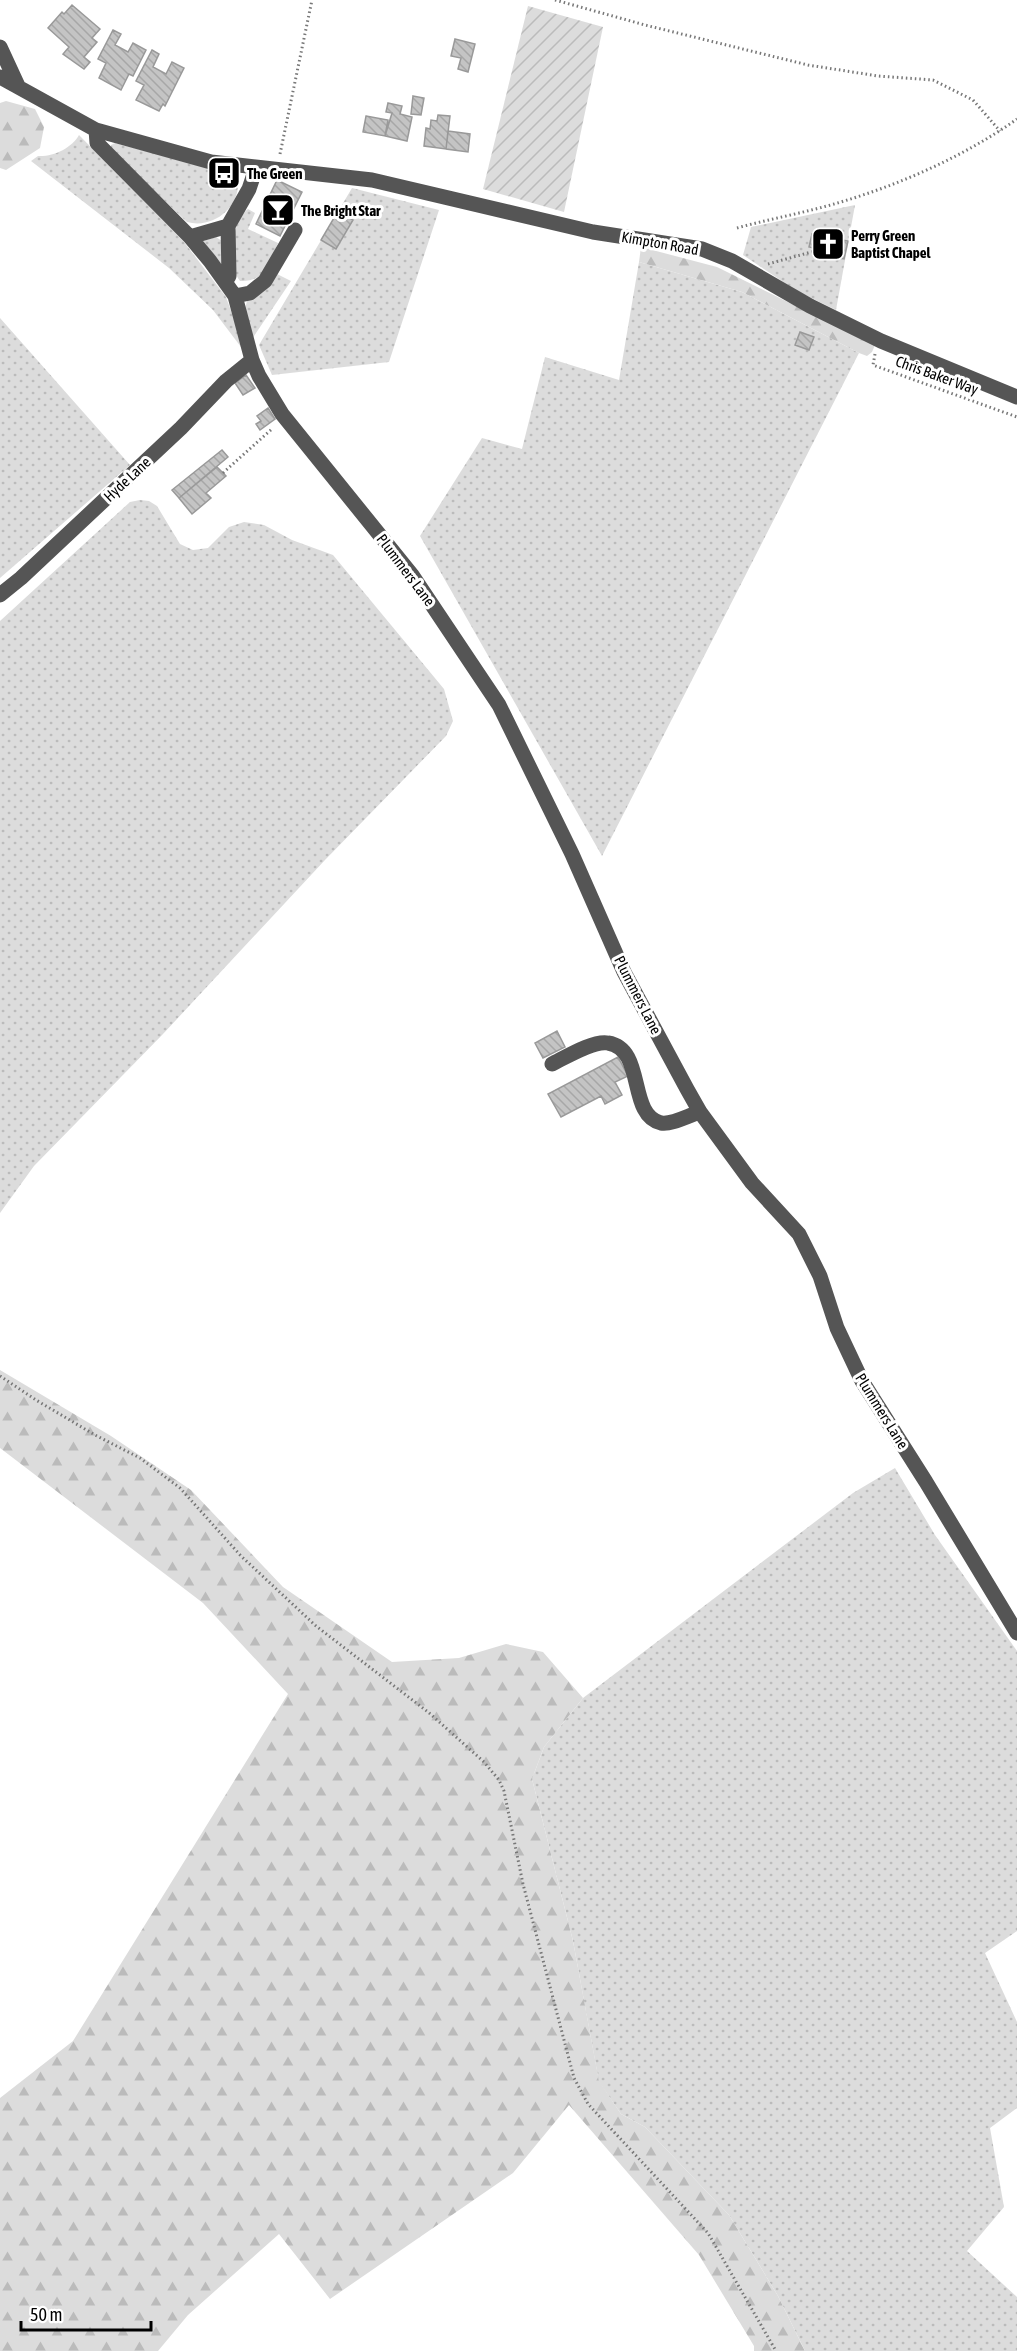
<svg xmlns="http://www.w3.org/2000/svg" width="1017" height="2351" viewBox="0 0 1017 2351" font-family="'Asap Condensed',sans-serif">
<defs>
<pattern id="grass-dots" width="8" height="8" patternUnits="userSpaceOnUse" patternTransform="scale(1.5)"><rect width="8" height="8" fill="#dcdcdc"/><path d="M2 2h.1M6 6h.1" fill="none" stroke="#bbb" stroke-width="1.8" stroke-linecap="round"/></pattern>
<pattern id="forest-firs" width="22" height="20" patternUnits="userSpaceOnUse" patternTransform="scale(1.5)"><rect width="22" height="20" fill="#dcdcdc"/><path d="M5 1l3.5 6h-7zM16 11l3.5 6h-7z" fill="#bbb"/></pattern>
<pattern id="garden-furrows" width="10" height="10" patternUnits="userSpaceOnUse" patternTransform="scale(1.5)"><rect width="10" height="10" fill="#dcdcdc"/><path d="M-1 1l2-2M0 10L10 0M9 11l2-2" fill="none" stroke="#bbb"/></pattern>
<pattern id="building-back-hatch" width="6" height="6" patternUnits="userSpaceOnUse" patternTransform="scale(1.5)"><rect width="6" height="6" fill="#c4c4c4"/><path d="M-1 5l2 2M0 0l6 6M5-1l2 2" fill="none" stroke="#a7a7a7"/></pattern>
</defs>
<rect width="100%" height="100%" fill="#fff"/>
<path fill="url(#grass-dots)" d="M79 135 184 242 226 297 247 355 213 310 169 268 31 161 38 156C53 157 72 148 79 135Z
M115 143C144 152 219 165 238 184 238 209 212 229 187 222L111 150V145Z
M352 188 439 210 389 362 272 375 259 345Z
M855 205 836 310 797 291 743 255 751 227Z
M248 209 255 213 248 229 278 243C269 263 266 282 240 281 227 265 231 222 248 209Z
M216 237 222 241 223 264H221L203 241Z
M639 262 742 292 859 353 602 856 420 536 482 438 522 449 545 357 619 380Z
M277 274 291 281 252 339 245 309 247 301 263 292Z
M0 318 130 465 0 578Z
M140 500 149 501 157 506 180 544 193 550 208 548 229 527 244 522 264 525 292 540 333 555 444 689 453 721 446 736 325 860 163 1034 34 1166 0 1213V621L130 502Z
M895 1468 935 1535 1017 1651V1931L985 1953 1017 2022V2108L990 2128 1004 2207 967 2251 1017 2297V2351H805L778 2296 729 2215 645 2127 621 2114 599 2082 573 1941 532 1779 544 1747 583 1698 853 1493Z"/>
<path fill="url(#forest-firs)" d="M6 101 35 109 44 127 40 148 6 170 0 168V103Z
M641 247 717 267 875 345 872 352 867 356 859 353 742 292 639 262Z
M0 1370 111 1436 191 1490 283 1587 392 1662 459 1658 506 1644 543 1652 583 1698 544 1747 532 1779 573 1941 599 2081 621 2114 645 2127 729 2215 778 2296 805 2351H754V2346L699 2255 569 2105 513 2173 330 2299 279 2234 188 2315 158 2351H0V2098L73 2041 288 1694 203 1603 0 1448Z"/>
<path fill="url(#garden-furrows)" d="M528 6 603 27 564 212 483 189Z"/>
<path fill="url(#building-back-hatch)" stroke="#999" stroke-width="1.5" d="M72 5 100 29 92 38 97 42 84 57 90 62 84 69 63 54 69 47 48 28 62 12 64 14Z
M113 30 121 34 115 45 128 52 133 43 146 50 133 76 129 74 121 90 99 78 106 63 98 59Z
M455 39 475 44 468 72 458 69 461 58 451 56Z
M152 50 159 54 153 67 166 74 172 62 184 68 165 106 163 104 159 111 136 100 144 85 136 81Z
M413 96 424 98 421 115 411 114Z
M388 103 402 106 400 114 412 117 407 141 385 136 392 113 386 112Z
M438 115 450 116 446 149 424 146 426 128 430 129 431 120 437 121Z
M366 116 388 120 385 136 363 132Z
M448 131 470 134 468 152 446 149Z
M277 180 302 192 280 236 256 224Z
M338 211 353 220 336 249 321 240Z
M812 234 848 241 844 259 827 256 828 251 809 247Z
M800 332 814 337 809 350 795 345Z
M246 375 255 388 243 395 235 383Z
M268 408 275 419 260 430 256 424 261 421 257 416Z
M222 450 228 457 179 498 172 490Z
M217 467 226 476 206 493 211 498 192 514 179 498Z
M557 1031 565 1047 543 1058 535 1043Z
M618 1057 628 1076 615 1082 622 1095 605 1104 601 1096 561 1117 548 1094Z"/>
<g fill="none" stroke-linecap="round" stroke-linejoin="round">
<path stroke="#777" stroke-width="3" stroke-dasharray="1.5 3" stroke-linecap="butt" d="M555 0 645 25 808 65 878 76 933 80 973 100 1000 131
M280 154 312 0
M737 228C773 218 809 212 844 201 904 183 966 155 1017 119
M768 264 815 251 817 248
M875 354 873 365 1017 417
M223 473 273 428
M0 1376 36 1400 95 1435 140 1458 180 1488 241 1556 316 1626 428 1712 484 1762 499 1780 504 1791 523 1884 574 2078 588 2104 708 2233 776 2351"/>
<path stroke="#555" stroke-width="15" d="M0 47 18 86
M0 77 96 130 211 162 372 180 593 232 702 249 732 261 810 306 881 341 1017 397
M96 130 97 143 190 237 210 261 235 296 252 360 259 376 282 414 412 575 499 705 572 854 624 972 687 1089 700 1112 752 1183 799 1234 820 1276 837 1328 862 1381 926 1482 1017 1633
M190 237 228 226
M225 282 229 276 228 226 249 189 256 168
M235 296 250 293 265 281 295 230
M0 595 21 578 181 428 226 381 252 360
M552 1064C566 1057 594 1040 608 1043 646 1049 627 1115 661 1123 672 1125 689 1115 700 1112"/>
</g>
<defs>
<symbol id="bus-square" viewBox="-11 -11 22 22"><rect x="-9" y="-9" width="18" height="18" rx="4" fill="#000" stroke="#fff"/><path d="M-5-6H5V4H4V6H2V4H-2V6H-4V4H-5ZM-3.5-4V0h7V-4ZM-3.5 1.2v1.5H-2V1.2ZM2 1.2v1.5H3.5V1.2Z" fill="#fff"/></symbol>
<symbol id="bar-square" viewBox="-11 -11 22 22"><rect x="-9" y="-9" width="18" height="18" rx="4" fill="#000" stroke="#fff"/><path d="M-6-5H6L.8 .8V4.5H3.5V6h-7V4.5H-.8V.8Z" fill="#fff"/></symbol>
<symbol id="church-square" viewBox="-11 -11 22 22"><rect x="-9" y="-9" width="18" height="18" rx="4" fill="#000" stroke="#fff"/><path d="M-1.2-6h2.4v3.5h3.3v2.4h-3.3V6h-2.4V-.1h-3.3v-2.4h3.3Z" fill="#fff"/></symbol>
</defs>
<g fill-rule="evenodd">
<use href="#bus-square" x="205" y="154" width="38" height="38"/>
<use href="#bar-square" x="259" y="191" width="38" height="38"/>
<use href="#church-square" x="809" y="225" width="38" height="38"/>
</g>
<g text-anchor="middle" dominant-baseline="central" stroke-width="6" stroke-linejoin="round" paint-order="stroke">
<g font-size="15" font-weight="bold" fill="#000" stroke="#fff" text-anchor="start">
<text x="247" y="173">The Green</text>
<text x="301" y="210">The Bright Star</text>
<text x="851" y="235">Perry Green<tspan x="851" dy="17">Baptist Chapel</tspan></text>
</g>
<g font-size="15" fill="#000" stroke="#fff">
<text transform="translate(660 243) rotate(10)">Kimpton Road</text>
<text transform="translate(937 375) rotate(20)">Chris Baker Way</text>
<text transform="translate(127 479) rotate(-43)">Hyde Lane</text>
<text transform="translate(406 570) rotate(53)">Plummers Lane</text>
<text transform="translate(638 995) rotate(63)">Plummers Lane</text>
<text transform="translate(882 1411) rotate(58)">Plummers Lane</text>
</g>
</g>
<path d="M21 2321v9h130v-9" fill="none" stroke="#000000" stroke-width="3"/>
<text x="30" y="2321" font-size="18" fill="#000000" stroke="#ffffff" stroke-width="4.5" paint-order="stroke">50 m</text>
</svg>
